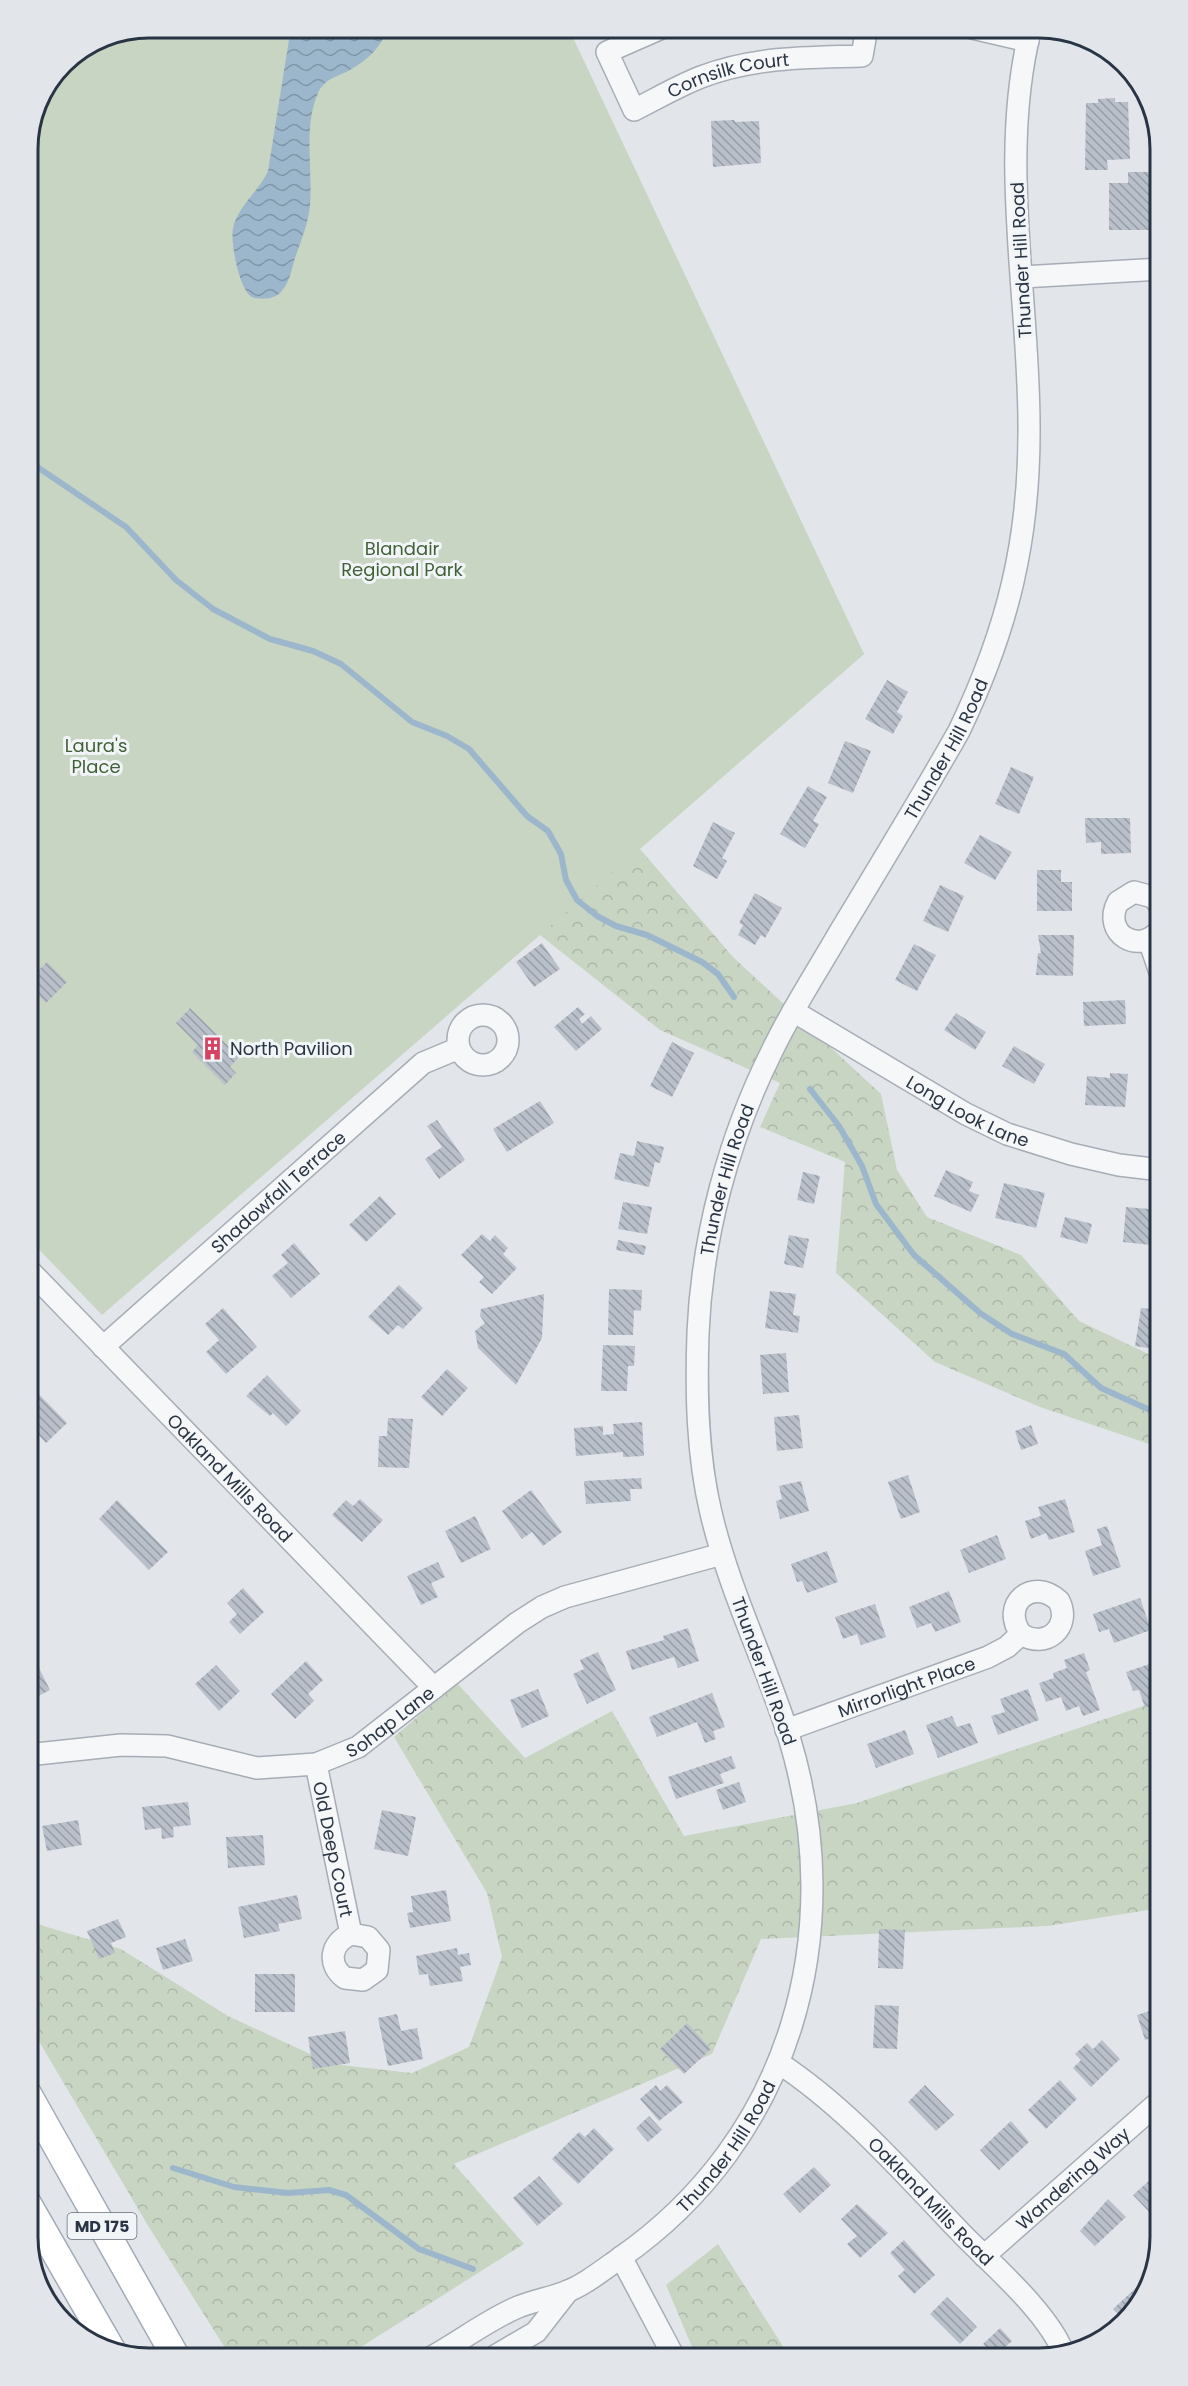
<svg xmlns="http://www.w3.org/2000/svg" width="1188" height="2386" viewBox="0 0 1188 2386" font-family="Poppins,sans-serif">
<defs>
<pattern id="forest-crowns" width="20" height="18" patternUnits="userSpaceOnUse" patternTransform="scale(1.5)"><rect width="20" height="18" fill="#c9d5c3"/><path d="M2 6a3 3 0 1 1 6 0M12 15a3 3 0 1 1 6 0" fill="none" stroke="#adb7a9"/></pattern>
<pattern id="water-waves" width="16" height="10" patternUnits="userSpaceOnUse" patternTransform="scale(1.5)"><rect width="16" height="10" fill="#9cb7cc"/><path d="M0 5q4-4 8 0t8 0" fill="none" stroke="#7f96a7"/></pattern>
<pattern id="building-back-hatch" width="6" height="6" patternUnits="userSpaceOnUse" patternTransform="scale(1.5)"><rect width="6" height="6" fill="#b9c0c9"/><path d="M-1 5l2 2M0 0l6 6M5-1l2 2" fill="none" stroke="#969da5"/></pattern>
</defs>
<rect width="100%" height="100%" fill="#e2e6eb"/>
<path fill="url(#forest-crowns)" d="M784 543 864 654 640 849 733 957 881 1094 897 1170 927 1217 1021 1255 1079 1321 1161 1360V1448L1040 1407 935 1362 836 1273 845 1162 760 1127 780 1083 660 1030 540 935 512 854Z
M457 1683 525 1758 612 1711 684 1836 857 1803 1161 1700V1908L1048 1926 761 1939 712 2054 454 2164 524 2244 342 2359H232L147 2224 27 2021V1921L121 1949 228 2016 332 2064 412 2073 469 2047 502 1957 487 1893 394 1737Z
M718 2244 791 2359H697L666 2285Z"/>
<path fill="#c9d5c3" d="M149 27H568L864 654 102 1315 27 1237V141L36 102 63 62 103 36Z"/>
<path fill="url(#water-waves)" d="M291 27H389C382 46 368 60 350 70 337 77 325 78 318 93 303 127 313 170 310 206 308 224 301 241 295 258 292 268 290 280 284 288 280 294 277 296 270 298 265 299 256 299 252 297 239 290 230 241 233 228 238 206 259 191 268 171Z"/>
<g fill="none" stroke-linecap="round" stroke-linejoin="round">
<path stroke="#9cb7cc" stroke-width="6" d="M27 460 126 527 176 580 213 609 270 639 313 651 341 664 412 722 447 736 469 749 527 816 548 831 561 854 566 880 577 900 597 916 616 926 647 935 702 962 718 974 734 997
M810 1089 839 1126 862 1166 876 1204 914 1255 980 1313 1012 1334 1064 1354 1101 1388 1161 1415
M173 2168 234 2187 288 2193 329 2190 346 2195 419 2249 473 2269"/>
</g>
<path fill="url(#building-back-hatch)" d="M1115 98V102H1128L1130 159 1107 160 1108 170H1085L1086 103H1098V99Z
M735 120V122L759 121 761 163 713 167 711 121Z
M1128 172H1152V230H1109V183H1128Z
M887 680 908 692 897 712 903 716 893 734 865 719Z
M845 741 871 751 853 793 828 783Z
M1011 767 1034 777 1019 814 995 804Z
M808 786 827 797 813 821 819 824 805 848 780 834Z
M1085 818H1130L1131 853 1101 854V842L1086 843Z
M713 822 735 833 722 858 727 861 717 879 693 866Z
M1157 828H1161V850H1157Z
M980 835 1012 852 995 880 964 863Z
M1037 870H1061V882H1072V911H1037Z
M940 885 964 896 948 932 923 921Z
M755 893 782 908 765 938 761 935 755 945 738 935 743 925 739 923Z
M1038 935H1074L1073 976 1036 975 1038 953H1041Z
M542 943 560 969 534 987 516 962Z
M914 944 936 955 917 991 895 980Z
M47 962 67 982 46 1003 27 984V981Z
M1125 1000 1126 1024 1084 1026 1083 1002Z
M578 1007 585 1014 579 1019 582 1024 591 1016 602 1029 576 1051 554 1027Z
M190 1008 239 1057 230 1067 236 1073 225 1085 192 1052 198 1045 176 1023Z
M956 1013 986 1032 975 1050 944 1030Z
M672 1042 694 1053 672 1097 650 1086Z
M1014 1046 1045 1064 1034 1084 1002 1066Z
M1110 1073 1128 1074 1125 1107 1085 1105 1087 1076 1110 1078Z
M540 1101 554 1123 507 1152 493 1129Z
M437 1120 465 1160 439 1179 425 1159 442 1147 427 1126Z
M637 1141 664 1147 660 1163 655 1162 649 1187 614 1179 620 1153 634 1156Z
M946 1170 973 1182 969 1191 979 1195 971 1212 934 1196Z
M803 1172 820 1176 814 1204 797 1200Z
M1004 1183 1045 1193 1036 1228 995 1218Z
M380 1196 396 1214 366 1242 349 1225Z
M623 1202 652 1207 647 1234 618 1229Z
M1126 1207 1161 1210V1246L1123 1242Z
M1065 1217 1092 1224 1087 1244 1060 1237Z
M482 1234 490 1241 495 1235 508 1248 503 1254 517 1268 492 1294 479 1282 484 1277 461 1255Z
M789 1235 809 1239 803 1268 784 1264Z
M618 1240 646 1246 644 1255 616 1250Z
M294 1243 320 1274 291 1298 272 1276 288 1263 281 1255Z
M399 1285 423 1308 403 1329 398 1325 388 1335 368 1317Z
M609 1289 642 1290 641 1311 634 1310 633 1335H608Z
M770 1291 796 1294 793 1315 800 1316 798 1333 765 1328Z
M544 1294 542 1338 516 1385 478 1348 475 1331 485 1323 480 1316 481 1309Z
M223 1308 257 1347 226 1374 206 1352 219 1340 205 1324Z
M1141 1308 1161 1310 1160 1350 1135 1346Z
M603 1345 635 1346 634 1366H628L627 1391H601Z
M786 1353 789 1392 763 1394 760 1355Z
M447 1369 468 1388 442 1416 421 1397Z
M267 1375 301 1411 286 1426 273 1413 270 1416 246 1396Z
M27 1382 67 1423 46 1443 27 1423Z
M799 1415 803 1448 777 1451 774 1417Z
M388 1418 413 1419 409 1468 378 1467 379 1436H387Z
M642 1422 644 1456 623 1457V1452L576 1456 574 1428 603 1426V1435L614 1434 613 1424Z
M1031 1425 1038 1444 1021 1450 1015 1431Z
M908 1475 920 1512 901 1519 888 1482Z
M641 1478 642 1489H630L631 1501 586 1504 584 1481Z
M801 1481 809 1511 780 1519 776 1501 782 1499 779 1486Z
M531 1490 562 1532 543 1546 532 1532 522 1539 502 1511Z
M360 1499 383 1520 362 1542 332 1515 346 1500 353 1506Z
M1065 1499 1075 1532 1049 1540 1046 1533 1031 1539 1025 1521 1041 1516 1038 1507Z
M117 1500 168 1552 149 1570 99 1519Z
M475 1516 491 1549 461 1563 445 1531Z
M1107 1526 1121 1567 1093 1576 1085 1551 1102 1545 1097 1529Z
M997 1535 1006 1559 969 1573 960 1550Z
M827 1551 838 1582 807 1593 802 1581 797 1582 791 1564Z
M438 1562 445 1577 431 1583 438 1597 421 1605 407 1576Z
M243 1588 264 1612 240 1634 229 1622 237 1614 227 1603Z
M949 1591 961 1622 935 1632 931 1623 917 1628 909 1607Z
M1140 1598 1151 1630 1114 1643 1109 1629 1099 1632 1093 1614Z
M875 1604 886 1637 861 1645 857 1634 843 1639 835 1617Z
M688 1628 699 1661 678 1668 674 1657 632 1670 626 1651 664 1640 663 1636Z
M31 1652 50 1690 27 1702V1654Z
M598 1652 616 1690 587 1704 573 1674 584 1669 580 1660Z
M1084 1653 1090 1670 1086 1672 1100 1710 1083 1716 1079 1706 1066 1711 1061 1697 1046 1702 1039 1683 1054 1678 1053 1673 1067 1668 1064 1660Z
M1161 1660V1702L1145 1708 1139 1690 1133 1691 1126 1672Z
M306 1661 323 1680 308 1694 314 1701 295 1719 271 1694Z
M216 1665 240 1691 219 1711 195 1684Z
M538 1689 549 1716 522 1728 510 1700Z
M1028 1689 1039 1720 998 1735 991 1716 1005 1712 1000 1699Z
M712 1693 725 1727 713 1731 716 1739 705 1743 697 1722 657 1737 649 1717Z
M952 1716 957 1727 970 1723 978 1743 938 1758 926 1725Z
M905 1730 914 1754 876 1768 867 1744Z
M731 1756 736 1768 720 1774 724 1783 676 1799 668 1777Z
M739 1782 746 1802 723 1810 716 1790Z
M188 1802 191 1825 173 1827 174 1837 162 1839 161 1828 145 1830 142 1807Z
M382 1810 416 1817 408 1856 374 1849Z
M78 1820 82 1845 47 1851 42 1826Z
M263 1835 265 1865 228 1868 226 1837Z
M446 1890 451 1921 410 1928 407 1913 413 1912 411 1896Z
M297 1895 302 1919 278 1924 280 1931 244 1938 238 1907Z
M118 1919 126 1937 111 1943 115 1953 99 1959 87 1931Z
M879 1929 905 1930 903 1969 878 1968Z
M185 1939 193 1961 163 1970 156 1948Z
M457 1948 458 1955 469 1953 471 1965 460 1967 463 1981 430 1986 428 1974 419 1975 416 1956Z
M255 1974H295V2012H255Z
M875 2005 899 2006 897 2049 873 2048Z
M1156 2009H1161V2035L1145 2040 1137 2015Z
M397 2014 401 2031 417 2028 423 2059 388 2066 378 2018Z
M687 2023 711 2049 684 2074 660 2049Z
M345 2031 350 2063 313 2069 308 2037Z
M1102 2040 1120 2059 1091 2087 1073 2068 1081 2060 1075 2054 1087 2043 1093 2049Z
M1060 2080 1077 2099 1046 2129 1028 2110Z
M656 2085 660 2091 667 2085 683 2102 659 2121 640 2099Z
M925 2085 954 2115 936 2131 908 2102Z
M649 2116 662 2130 648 2142 636 2128Z
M1011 2121 1029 2142 999 2170 980 2150Z
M594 2128 614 2149 578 2184 552 2159 579 2132 585 2137Z
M814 2167 831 2185 800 2213 783 2194Z
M1161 2170V2205L1151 2214 1133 2195Z
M539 2176 563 2204 537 2226 513 2198Z
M1108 2199 1126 2217 1095 2246 1080 2231Z
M857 2204 888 2233 860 2258 847 2244 857 2236 841 2219Z
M904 2240 935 2275 914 2294 898 2276 905 2270 890 2253Z
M1138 2286 1144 2292 1140 2305 1123 2319 1113 2309Z
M947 2297 977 2327 960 2344 930 2314Z
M1000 2328 1012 2341 1001 2351 1008 2359H975L987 2348 983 2344Z"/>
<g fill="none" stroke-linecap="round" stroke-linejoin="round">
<defs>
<g id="minor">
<path id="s1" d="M664 27 607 52 634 110C656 99 678 86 701 77 753 57 808 57 862 56L867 27"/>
<path d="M968 27 1028 41"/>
<path d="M1022 277 1161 269"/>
<path d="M1161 928C1141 957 1101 934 1118 902L1134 892 1153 897 1161 907"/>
<path d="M1149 940 1161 975"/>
<path id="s2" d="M793 1011 966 1114 1007 1134 1071 1154 1119 1165 1161 1170"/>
<circle cx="483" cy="1040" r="25"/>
<path id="s3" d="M27 1268 434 1688"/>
<path id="s4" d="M103 1347 423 1063 459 1048"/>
<path id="s5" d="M786 1730 988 1657 1007 1647 1021 1634C1046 1650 1072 1627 1059 1601 1032 1576 1000 1605 1021 1634"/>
<path id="s6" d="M27 1755 121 1745 167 1746 257 1768 316 1764 358 1747 517 1623 542 1607 565 1597 722 1554"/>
<path id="s7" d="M316 1764 351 1934C330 1943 327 1965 345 1978L363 1980 377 1970 379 1950 368 1937 351 1934"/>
<path id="s8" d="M779 2063C850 2110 906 2176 965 2237 996 2268 1049 2314 1064 2354"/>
<path id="s9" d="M984 2256 1161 2100"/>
<path d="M621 2257 675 2359"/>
<path id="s10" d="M428 2359C458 2343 487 2320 518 2307 533 2301 549 2298 563 2293 583 2286 603 2270 620 2258 791 2139 849 1933 789 1737 765 1661 729 1590 711 1513 697 1455 696 1392 698 1333 702 1236 729 1137 772 1051 791 1011 816 973 838 935 879 867 920 800 959 731 1008 629 1030 539 1029 425 1029 294 998 156 1031 27"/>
<path d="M490 2359 536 2332 568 2291"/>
</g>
<path id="major" d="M27 2093 177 2359
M27 2203 111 2349"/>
</defs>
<use href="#minor" stroke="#a7adb6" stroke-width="24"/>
<use href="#major" stroke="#a1abb8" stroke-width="30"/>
<use href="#minor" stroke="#f5f7f9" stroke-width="21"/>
<use href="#major" stroke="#fff" stroke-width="27"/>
</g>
<defs>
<symbol id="building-bare" viewBox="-9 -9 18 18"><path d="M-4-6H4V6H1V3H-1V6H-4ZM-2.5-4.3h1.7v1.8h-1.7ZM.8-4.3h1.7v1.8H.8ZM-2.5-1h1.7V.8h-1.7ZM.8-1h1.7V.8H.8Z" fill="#d44362" stroke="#f2f5f8" stroke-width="2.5" paint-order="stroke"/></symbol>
</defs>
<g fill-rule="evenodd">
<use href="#building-bare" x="196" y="1032" width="33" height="33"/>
</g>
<g text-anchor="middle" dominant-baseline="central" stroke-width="6" stroke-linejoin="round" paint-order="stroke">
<rect fill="#f2f5f8" stroke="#656f7a" stroke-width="1.5" x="67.5" y="2213" width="69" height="26" rx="4.5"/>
<g font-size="16" font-weight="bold" fill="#293544">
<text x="102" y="2226">MD 175</text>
</g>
<g font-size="18" fill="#293544" stroke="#f2f5f8">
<text stroke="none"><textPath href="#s1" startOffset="228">Cornsilk Court</textPath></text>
<text transform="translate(1021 260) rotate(-93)">Thunder Hill Road</text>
<text stroke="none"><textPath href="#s10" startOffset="1866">Thunder Hill Road</textPath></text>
<text stroke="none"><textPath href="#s2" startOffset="202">Long Look Lane</textPath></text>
<text stroke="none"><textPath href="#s10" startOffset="1380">Thunder Hill Road</textPath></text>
<text stroke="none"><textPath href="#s4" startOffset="234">Shadowfall Terrace</textPath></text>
<text stroke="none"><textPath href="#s3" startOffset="292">Oakland Mills Road</textPath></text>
<text transform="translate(764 1671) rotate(70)">Thunder Hill Road</text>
<text stroke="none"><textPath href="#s5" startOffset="128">Mirrorlight Place</textPath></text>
<text stroke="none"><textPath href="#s6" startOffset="378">Sohap Lane</textPath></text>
<text stroke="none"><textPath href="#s7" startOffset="87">Old Deep Court</textPath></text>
<text stroke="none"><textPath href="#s10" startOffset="374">Thunder Hill Road</textPath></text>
<text stroke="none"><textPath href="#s9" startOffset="118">Wandering Way</textPath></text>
<text stroke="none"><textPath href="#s8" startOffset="206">Oakland Mills Road</textPath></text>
</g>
<g font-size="18" fill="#416136" stroke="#f2f5f8">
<text x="402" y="548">Blandair<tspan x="402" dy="21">Regional Park</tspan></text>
<text x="96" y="745">Laura's<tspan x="96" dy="21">Place</tspan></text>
</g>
<g font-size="18" fill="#293544" stroke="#f2f5f8" text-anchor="start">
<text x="230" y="1048">North Pavilion</text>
</g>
</g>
<path d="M0 0H1188V2386H0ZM149 38H1039A111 111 0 0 1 1150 149V2237A111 111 0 0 1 1039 2348H149A111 111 0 0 1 38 2237V149A111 111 0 0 1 149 38Z" fill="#e2e6ea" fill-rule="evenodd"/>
<path fill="none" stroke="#293544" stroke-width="3" d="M149 38H1039A111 111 0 0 1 1150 149V2237A111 111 0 0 1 1039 2348H149A111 111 0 0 1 38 2237V149A111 111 0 0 1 149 38Z"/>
</svg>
